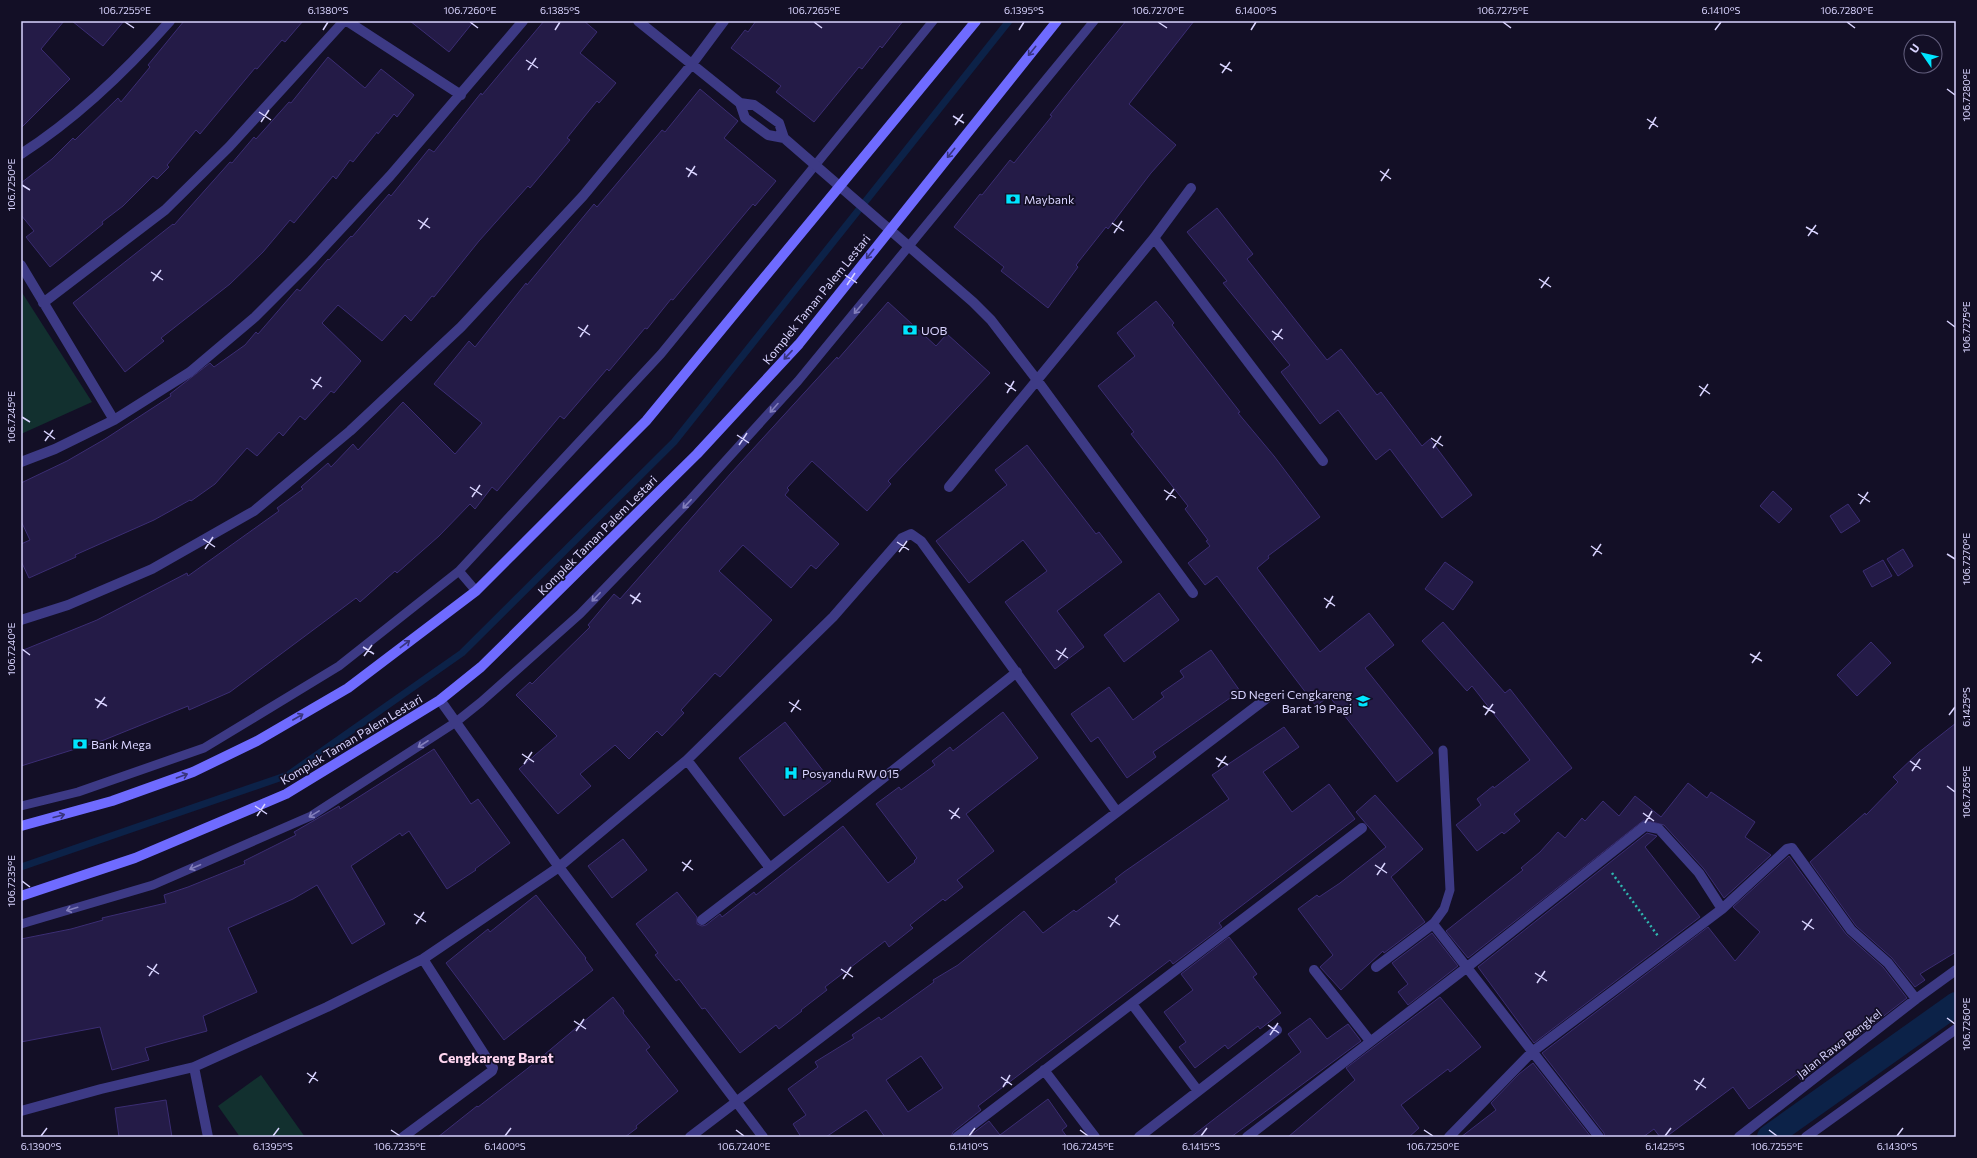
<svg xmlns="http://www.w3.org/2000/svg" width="1977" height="1158" viewBox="0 0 1977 1158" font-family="Commissioner,sans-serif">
<rect width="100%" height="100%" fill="#130f26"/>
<path fill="#12302f" d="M21 291 92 402 21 434Z
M261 1075 305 1137H240L218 1106Z"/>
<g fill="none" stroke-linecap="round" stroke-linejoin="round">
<path stroke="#0c2248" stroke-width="7" d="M21 867 288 775 462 653 674 442 1009 21"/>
<path stroke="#0c2248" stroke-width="24" d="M1769 1137 1956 1004"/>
</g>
<path fill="#241b47" stroke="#3b2d73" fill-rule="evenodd" d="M21 21H64L41 49 70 79 21 128Z
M72 21H124L103 46Z
M184 21H303L285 42 282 40 257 69 255 68 200 134 196 130 167 165 169 167 157 179 153 176 123 206 102 222 103 224 50 267 26 237 34 231 21 215V183L52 159 73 138 75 140 118 98 121 102 150 67 148 65Z
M410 21H474L449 52Z
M544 21H584L597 32 580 53 616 83 599 103 597 101 567 138 570 140 530 188 528 186 479 241 434 297 432 296 411 321 405 315 382 341 338 305 322 323 361 361 334 393 331 391 305 420 300 416 283 436 279 432 257 456 247 448 215 484 191 501 190 500 154 520 75 555 76 557 29 578 21 561V544L30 540 21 521V483L67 461 105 439 171 396 170 394 210 363 214 367 245 345 256 332 258 334 297 289 300 291 328 259 329 260 351 236 352 237 389 194 391 196 429 149 434 152 481 93 482 95Z
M756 21H903L882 48 880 46 862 69 859 67 814 122 776 92 781 86 731 48 745 30 748 32Z
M1126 21H1194L1129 104 1176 145 1151 173 1108 229 1106 227 1076 265 1078 267 1048 308 1001 271 1004 267 954 227 980 194 982 195 1010 160 1014 163 1052 116 1050 115 1074 85Z
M328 57 365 88 381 69 414 95 397 117 394 114 378 134 377 132 353 162 350 160 336 179 333 176 294 223 290 220 263 252 230 284 161 338 164 341 125 372 73 303 173 224 174 225 230 162 232 163 254 137 256 139 289 102 291 103Z
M700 89 738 121 724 138 776 181 755 206 753 204 673 300 671 299 647 329 645 328 609 371 607 369 564 419 560 416 497 491 492 487 475 509 470 504 439 536 397 573 395 571 360 602 356 598 230 692 189 710 188 706 104 740 21 766V651L97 620 187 573 188 576 279 511 277 508 303 489 301 487 328 463 331 467 353 444 358 450 403 402 455 454 482 423 434 384 469 341 475 347 526 283 527 285 594 204 597 207 662 130 665 132Z
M1217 208 1253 254 1247 259 1327 360 1341 349 1377 395 1381 392 1422 446 1430 439 1472 495 1442 518 1390 449 1376 460 1338 410 1320 424 1281 372 1290 365 1223 283 1227 281 1187 232Z
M1156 301 1174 323 1172 325 1240 412 1238 413 1274 456 1320 517 1268 556 1269 558 1257 568 1320 652 1369 613 1394 645 1365 668 1433 753 1397 782 1329 696 1316 706 1217 576 1205 585 1188 563 1210 546 1206 541 1208 540 1185 509 1188 506 1131 434 1134 432 1098 386 1135 356 1117 333Z
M888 302 936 346 947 334 990 373 888 481 891 484 867 511 812 461 787 488 789 490 785 495 839 544 816 569 811 565 791 588 743 545 719 571 772 620 720 677 715 673 681 710 684 713 662 736 657 731 629 759 615 745 580 774 591 786 558 814 519 769 557 736 516 695 530 682 532 684 590 627 588 625 614 594 620 599 731 473 805 392 837 357 838 359Z
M1027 445 1096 534 1099 532 1122 562 1057 611 1084 647 1055 669 1005 602 1047 571 1023 540 969 583 936 541 1007 485 995 470Z
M1773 491 1792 509 1779 523 1760 506Z
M1848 504 1860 521 1841 533 1830 516Z
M1903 549 1913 566 1898 576 1887 559Z
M1883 560 1892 576 1872 587 1863 571Z
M1445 562 1473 582 1453 610 1425 589Z
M1159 593 1179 620 1124 662 1104 635Z
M1443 622 1505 693 1510 689 1572 768 1514 814 1520 821 1504 834 1502 832 1477 851 1456 825 1481 805 1477 799 1493 786 1494 788 1530 760 1472 686 1467 691 1422 641Z
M1871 642 1891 663 1857 696 1837 675Z
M1211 650 1240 691 1153 752 1156 757 1127 778 1098 737 1091 742 1071 714 1109 687 1133 720 1164 697 1161 693 1184 677 1180 671Z
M1003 712 1038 758 966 814 994 851 957 880 963 887 945 901 943 899 910 925 913 928 889 947 885 941 825 987 827 990 801 1010 802 1011 779 1029 776 1025 740 1053 705 1008 702 1009 679 979 676 981 655 955 658 953 636 924 677 892 697 917V924L702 926 706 925 720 914 722 917 754 892 756 895 843 826 888 883 915 862 914 861 917 858 876 804 899 787 901 790 935 765 932 761 950 747 953 751Z
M785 722 831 781 784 816 739 758Z
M1956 723V952L1920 974 1925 980 1915 987 1892 958 1856 926 1810 862 1865 813 1866 815 1898 782 1893 777 1918 753Z
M1284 727 1299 747 1263 772 1292 812 1329 784 1355 819 1219 923 1222 927 1173 964 1170 960 978 1106 981 1110 953 1132 951 1137H885L866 1110 826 1137H801L793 1124 806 1115 788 1089 818 1067 815 1062 854 1038 852 1035 879 1017 881 1020 934 982 933 980 958 965 1024 911 1043 933 1074 910 1076 912 1117 882 1115 879 1124 872 1229 799 1212 775ZM921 1056 943 1088 908 1112 886 1080Z
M434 749 471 804 478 799 510 843 475 869 476 870 447 889 409 831 402 836 400 833 351 866 385 924 352 944 317 885 293 899 228 928 257 992 203 1016 207 1031 145 1048 149 1060 112 1070 100 1027 21 1042V939L71 929 103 920 102 918 166 903 164 895 188 887 245 864 244 861 296 835 294 832 339 806 340 809Z
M1688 783 1707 798 1711 792 1755 822 1745 837 1771 855 1724 898 1704 869 1664 825 1644 820 1468 958 1446 931 1523 870 1521 868 1540 852 1558 832 1565 838 1582 818 1585 821 1603 801 1619 816 1635 796 1661 817Z
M1375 795 1423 849 1391 877 1425 922 1384 953 1383 951 1341 990 1320 967 1333 955 1298 909 1317 895 1319 897 1340 883 1386 847 1356 812Z
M1647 833 1657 836 1645 847 1700 917 1534 1043 1478 967Z
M623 839 647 870 612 898 588 866Z
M1789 856 1846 934 1883 967 1907 998 1858 1036 1856 1034 1823 1057 1826 1061 1801 1080 1797 1074 1749 1109 1733 1087 1666 1137H1660L1654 1129 1643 1137H1605L1604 1133 1542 1053 1708 927 1735 961 1760 932 1733 907Z
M536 895 586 958 585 959 593 970 504 1040 446 963 488 929 490 932Z
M1432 933 1458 966 1408 1005 1398 992 1408 984 1392 963Z
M1229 937 1257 974 1253 977 1281 1013 1260 1029 1258 1026 1228 1049 1225 1045 1195 1068 1179 1047 1186 1042 1164 1012 1193 990 1181 974Z
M613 997 624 1011 623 1013 650 1047 646 1050 678 1091 636 1126 637 1128 625 1137H438L477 1106 478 1107 532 1065Z
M1440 997 1481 1047 1450 1072 1448 1069 1401 1105 1419 1128 1409 1137H1288L1355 1080 1346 1068Z
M1310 1018 1327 1039 1348 1024 1361 1041 1231 1137H1191L1301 1052 1288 1034Z
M1533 1063 1591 1137H1461L1496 1110 1491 1103 1519 1074Z
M1048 1099 1067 1126 1062 1130 1067 1137H968L989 1121 1000 1135Z
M166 1100 172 1137H119L115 1108Z"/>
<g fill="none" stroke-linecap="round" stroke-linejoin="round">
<path stroke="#2fb8b0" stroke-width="2.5" stroke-dasharray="2 3" stroke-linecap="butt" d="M1612 873 1658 936"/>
<path stroke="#3d3a85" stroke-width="9" d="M459 571 476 591
M21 806 78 792 204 748 339 666 459 571 661 354 933 21
M21 924 153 885 311 816 456 722 481 702 580 614 690 500 798 381 1094 21
M1433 924 1444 909 1450 890 1443 750"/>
<path stroke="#3d3a85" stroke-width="10" d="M347 21 461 95
M638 21 740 103 745 118 768 135 784 138
M740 103 754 105 779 123 784 138 973 302 991 320 1037 380 1193 593
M21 154C77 118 126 71 170 21
M1154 238 1323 461
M21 265 114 420
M43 303 165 210 229 147 344 21
M21 462 55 449 114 420 190 372 255 317 311 261 390 176 523 21
M949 487 1154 238 1191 188
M21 620 68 605 152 569 254 511 350 431 461 327 583 196 692 64 724 21
M440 700 559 867 763 1137
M687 760 770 868
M1722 909 1787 849 1792 848 1851 930 1888 963 1916 999
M702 920 770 868 1017 672
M1376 967 1433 924 1599 1137
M1314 970 1370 1041
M1132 1004 1198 1091
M194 1067 208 1137
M1044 1070 1095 1137
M21 1111 101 1089 194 1067 327 1007 423 959 559 867 687 760 833 617 902 538 911 534 921 541 1117 812
M403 1137 492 1071 493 1068 423 959
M690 1137 1267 698
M957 1137 1362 828
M1139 1137 1277 1030
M1247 1137 1466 968 1645 826 1659 829 1699 873 1722 909 1532 1052 1449 1137
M1739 1137 1916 999 1956 970
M1806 1137 1956 1029"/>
<path stroke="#6f6bff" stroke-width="10" d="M21 826 112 801 193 772 257 741 348 688 476 591 646 421 976 21
M21 896 135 858 286 794 440 700 481 667 697 454 799 344 1057 21"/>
</g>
<defs><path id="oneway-shaft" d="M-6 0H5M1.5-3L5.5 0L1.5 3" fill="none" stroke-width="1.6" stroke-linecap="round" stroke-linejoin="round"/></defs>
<g stroke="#38347d">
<use href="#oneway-shaft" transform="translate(1032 51) rotate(129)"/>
<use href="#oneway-shaft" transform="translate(951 153) rotate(129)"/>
<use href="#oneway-shaft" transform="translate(870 254) rotate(128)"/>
<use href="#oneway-shaft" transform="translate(788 355) rotate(133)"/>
<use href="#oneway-shaft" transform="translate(405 644) rotate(-37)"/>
<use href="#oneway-shaft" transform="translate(298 717) rotate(-30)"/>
<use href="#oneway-shaft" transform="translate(182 776) rotate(-20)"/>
<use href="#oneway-shaft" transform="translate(59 816) rotate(-15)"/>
</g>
<g stroke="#837fbc">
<use href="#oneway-shaft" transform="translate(858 309) rotate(130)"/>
<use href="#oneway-shaft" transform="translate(774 408) rotate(132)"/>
<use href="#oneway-shaft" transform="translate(687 504) rotate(134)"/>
<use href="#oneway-shaft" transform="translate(596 597) rotate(134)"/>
<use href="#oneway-shaft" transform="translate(423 744) rotate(147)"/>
<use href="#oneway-shaft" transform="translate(314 814) rotate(149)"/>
<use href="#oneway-shaft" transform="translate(195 867) rotate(157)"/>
<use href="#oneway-shaft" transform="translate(72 909) rotate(163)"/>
</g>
<path fill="none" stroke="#d9d4ff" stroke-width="1.5" d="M125 22 134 28M470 22 478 28M814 22 822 28M1158 22 1167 28M1503 22 1511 28M1847 22 1855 28M323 30 328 22M555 30 560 22M1019 30 1024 22M1251 30 1256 22M1715 30 1721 22M526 60 538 68M1220 64 1232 71M528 70 536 58M1222 73 1230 62M1947 89 1955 95M259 112 271 120M953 116 964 123M1647 119 1658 127M261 122 269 110M955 125 963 114M1649 129 1656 117M686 168 697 175M1380 171 1391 179M688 177 695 166M1381 181 1389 169M22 185 30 190M418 220 430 228M1112 223 1124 231M1806 227 1818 234M420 229 428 218M1114 233 1122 221M1808 236 1816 225M151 272 163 280M845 275 857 283M1539 279 1551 287M153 281 161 270M847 285 855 273M1541 288 1549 277M1947 321 1955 327M578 327 590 335M1272 331 1283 339M580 337 588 325M1274 340 1282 329M311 379 322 387M1005 383 1016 391M1699 386 1710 394M313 389 321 377M1007 393 1014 381M1700 396 1708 384M22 417 30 422M44 431 55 439M737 435 749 443M1431 438 1443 446M45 441 53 430M739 445 747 433M1433 448 1441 436M470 487 482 495M1164 490 1176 498M1858 494 1870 502M472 497 480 485M1166 500 1174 489M1860 504 1868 492M203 539 215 547M897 542 909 550M1591 546 1602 554M205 549 213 537M899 552 907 541M1947 554 1955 559M1593 556 1601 544M630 595 641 602M1324 598 1335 606M632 604 640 593M1326 608 1333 596M363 647 374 654M22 649 30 655M1056 650 1068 658M1750 654 1762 661M364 656 372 645M1058 660 1066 648M1752 663 1760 652M95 699 107 706M789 702 801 710M1483 706 1495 713M97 708 105 697M791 712 799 700M1485 715 1493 704M1949 715 1955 707M522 754 534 762M1216 758 1228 765M1910 761 1921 769M524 764 532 752M1218 767 1226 756M1912 771 1920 759M1947 786 1955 792M255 806 267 814M949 810 960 818M1643 813 1654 821M257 816 265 804M951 819 959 808M1645 823 1652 811M682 862 693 870M1375 865 1387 873M683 871 691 860M1377 875 1385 863M22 881 30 887M414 914 426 922M1108 917 1120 925M1802 921 1814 929M416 924 424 912M1110 927 1118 915M1804 930 1812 919M147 966 159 974M841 969 853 977M1535 973 1547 981M149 976 157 964M843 979 851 967M1537 983 1545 971M1947 1018 1955 1024M574 1021 586 1029M1268 1025 1279 1033M576 1031 584 1019M1270 1035 1278 1023M307 1073 318 1081M1001 1077 1012 1085M1694 1080 1706 1088M309 1083 316 1072M1003 1087 1010 1075M1696 1090 1704 1078M391 1130 400 1136M736 1130 744 1136M1080 1130 1088 1136M1424 1130 1433 1136M1769 1130 1777 1136M41 1136 47 1128M273 1136 279 1128M505 1136 511 1128M969 1136 975 1128M1201 1136 1207 1128M1665 1136 1671 1128M1897 1136 1903 1128"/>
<defs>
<symbol id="bank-bare" viewBox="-9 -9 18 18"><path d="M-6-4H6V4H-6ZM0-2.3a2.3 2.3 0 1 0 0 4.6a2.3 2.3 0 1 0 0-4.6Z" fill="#00e5ff" stroke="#130f26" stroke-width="2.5" paint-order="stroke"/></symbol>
<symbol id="school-bare" viewBox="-9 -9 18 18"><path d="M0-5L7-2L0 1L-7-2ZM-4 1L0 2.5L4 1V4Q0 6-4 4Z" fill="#00e5ff" stroke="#130f26" stroke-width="2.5" paint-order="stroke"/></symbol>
<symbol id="hospital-bare" viewBox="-9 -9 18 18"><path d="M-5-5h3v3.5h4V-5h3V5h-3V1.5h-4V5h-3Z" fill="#00e5ff" stroke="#130f26" stroke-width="2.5" paint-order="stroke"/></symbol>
</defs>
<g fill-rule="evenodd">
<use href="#bank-bare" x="1003" y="189" width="20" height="20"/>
<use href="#bank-bare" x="900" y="320" width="20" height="20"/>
<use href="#school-bare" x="1353" y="691" width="20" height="20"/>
<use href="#bank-bare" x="70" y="734" width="20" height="20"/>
<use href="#hospital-bare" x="781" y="763" width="20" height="20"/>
</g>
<g text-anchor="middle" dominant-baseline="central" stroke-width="3.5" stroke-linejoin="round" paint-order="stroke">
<g font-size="12" fill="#d9d4ff" stroke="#130f26" text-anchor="start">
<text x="1024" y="199">Maybank</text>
<text x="921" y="330">UOB</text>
<text x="1352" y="694" text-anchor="end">SD Negeri Cengkareng<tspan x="1352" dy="14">Barat 19 Pagi</tspan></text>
<text x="91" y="744">Bank Mega</text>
<text x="802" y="773">Posyandu RW 015</text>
</g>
<g font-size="12" fill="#d9d4ff" stroke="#130f26">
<text transform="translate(816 299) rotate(-51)">Komplek Taman Palem Lestari</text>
<text transform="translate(597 535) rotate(-45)">Komplek Taman Palem Lestari</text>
<text transform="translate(351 739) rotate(-31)">Komplek Taman Palem Lestari</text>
<text transform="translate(1839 1043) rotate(-38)">Jalan Rawa Bengkel</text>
</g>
<g font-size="14" font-weight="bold" fill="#ffd6f0" stroke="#130f26">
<text x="496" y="1057">Cengkareng Barat</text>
</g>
</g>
<rect width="1977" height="1158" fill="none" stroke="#130f26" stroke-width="44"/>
<g transform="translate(1923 54) rotate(304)"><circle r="19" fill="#130f26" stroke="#625e7d"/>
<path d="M0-3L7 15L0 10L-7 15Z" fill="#00e5ff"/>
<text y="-6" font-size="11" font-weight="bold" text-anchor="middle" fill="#d9d4ff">U</text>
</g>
<rect x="22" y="22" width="1933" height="1114" fill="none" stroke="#d9d4ff" stroke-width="1.5"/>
<g font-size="10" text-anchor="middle" fill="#d9d4ff">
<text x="125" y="14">106.7255°E</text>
<text x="328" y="14">6.1380°S</text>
<text x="470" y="14">106.7260°E</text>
<text x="560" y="14">6.1385°S</text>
<text x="814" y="14">106.7265°E</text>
<text x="1024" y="14">6.1395°S</text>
<text x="1158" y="14">106.7270°E</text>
<text x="1256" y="14">6.1400°S</text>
<text x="1503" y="14">106.7275°E</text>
<text x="1721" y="14">6.1410°S</text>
<text x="1847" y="14">106.7280°E</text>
<text transform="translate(1966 95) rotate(-90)" y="4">106.7280°E</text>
<text transform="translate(11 185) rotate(-90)" y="4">106.7250°E</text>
<text transform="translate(1966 327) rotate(-90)" y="4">106.7275°E</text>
<text transform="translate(11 417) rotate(-90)" y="4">106.7245°E</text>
<text transform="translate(1966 559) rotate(-90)" y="4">106.7270°E</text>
<text transform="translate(11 649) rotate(-90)" y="4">106.7240°E</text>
<text transform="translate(1966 707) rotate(-90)" y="4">6.1425°S</text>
<text transform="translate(1966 792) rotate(-90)" y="4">106.7265°E</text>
<text transform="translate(11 881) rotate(-90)" y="4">106.7235°E</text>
<text transform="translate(1966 1024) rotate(-90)" y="4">106.7260°E</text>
<text x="41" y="1150">6.1390°S</text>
<text x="273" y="1150">6.1395°S</text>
<text x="400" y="1150">106.7235°E</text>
<text x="505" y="1150">6.1400°S</text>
<text x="744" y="1150">106.7240°E</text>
<text x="969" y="1150">6.1410°S</text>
<text x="1088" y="1150">106.7245°E</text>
<text x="1201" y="1150">6.1415°S</text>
<text x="1433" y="1150">106.7250°E</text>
<text x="1665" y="1150">6.1425°S</text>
<text x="1777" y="1150">106.7255°E</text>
<text x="1897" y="1150">6.1430°S</text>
</g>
</svg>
